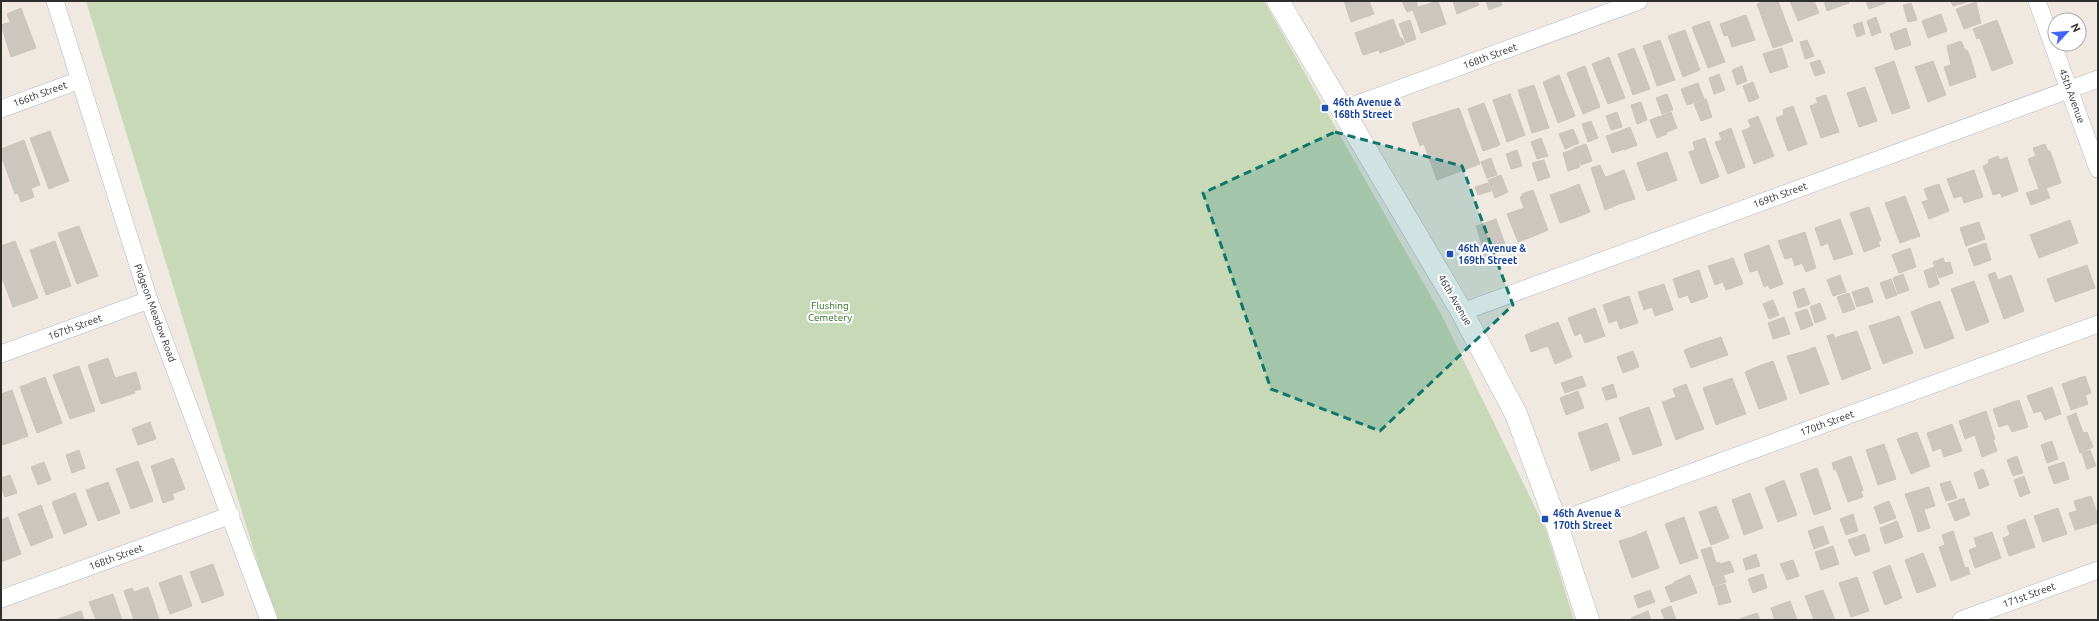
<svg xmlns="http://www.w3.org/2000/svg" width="2099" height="621" viewBox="0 0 2099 621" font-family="Ubuntu,sans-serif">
<rect width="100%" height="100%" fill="#efe9e1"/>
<path fill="#c8d9b8" d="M86 1H1264L1441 314 1546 530 1574 620H275Z"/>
<path fill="#cbc7bf" stroke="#cbc5ba" d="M1344 1H1369L1374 14 1351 22Z
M1402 1H1416L1418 7 1438 1 1446 24 1421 33 1413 10 1407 12Z
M1453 1H1477L1479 5 1457 14Z
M1486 1H1501L1502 5 1489 10Z
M1764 1 1773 2 1778 1 1793 41 1773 48 1757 4Z
M1790 1H1814L1819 13 1798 21Z
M1824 1H1848L1849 3 1827 11Z
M1866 1H1885L1886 3 1869 9Z
M1951 1H1971L1953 6Z
M1976 2 1981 23 1964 29 1956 9Z
M1911 3 1917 20 1908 22 1903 5Z
M21 8 36 48 11 57 1 25 10 22 7 14Z
M1941 14 1947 31 1928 38 1922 21Z
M1746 15 1755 40 1732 47 1728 35 1724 36 1720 24Z
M1876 17 1881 32 1872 36 1867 21Z
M1393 19 1400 38H1402L1405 44 1380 53 1379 50 1363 55 1355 33Z
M1410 20 1416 39 1406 43 1399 24Z
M1997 20 2013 63 1992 71 1980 38 1977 39 1973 29Z
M1709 21 1725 62 1708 68 1692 27Z
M1862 22 1865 34 1857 37 1853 25Z
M1906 28 1911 45 1895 50 1890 34Z
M1685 30 1700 70 1683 77 1668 36Z
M1660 40 1675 80 1657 86 1643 46Z
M1807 40 1814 56 1805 59 1800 42Z
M1961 41 1965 50H1967L1970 56 1976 77 1950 86 1944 67 1951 65 1947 46Z
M1634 48 1650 89 1633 95 1618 54Z
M1782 48 1788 67 1770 73 1763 54Z
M1609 57 1625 98 1608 104 1592 64Z
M1820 60 1825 73 1815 76 1810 63Z
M1894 61 1910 108 1892 114 1875 68Z
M1933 61 1946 95 1928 102 1915 67Z
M1585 66 1600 107 1583 114 1567 73Z
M1742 66 1747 81 1737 85 1732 70Z
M1719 74 1725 90 1714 94 1709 78Z
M1559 75 1575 116 1558 123 1543 82Z
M1753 82 1759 98 1749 102 1743 86Z
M1698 83 1704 99 1687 105 1681 89Z
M1534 85 1549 128 1532 133 1518 90Z
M1865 87 1877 121 1859 127 1847 93Z
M1510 94 1525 135 1507 142 1493 100Z
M1667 94 1673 110 1662 114 1656 98Z
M1826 95 1839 132 1821 138 1810 106 1818 103 1816 98Z
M1706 99 1712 117 1701 121 1694 104Z
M1641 102 1647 120 1637 124 1631 105Z
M1484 103 1500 145 1483 151 1468 109Z
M1793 106 1807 144 1788 151 1776 118 1784 115 1783 110Z
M1459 108 1480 164 1437 180 1424 144 1420 146 1412 123Z
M1617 112 1622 127 1611 130 1606 116Z
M1671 112 1677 128 1667 132 1661 116Z
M1660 116 1667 134 1657 138 1650 120Z
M1758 116 1774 156 1754 164 1742 131 1751 127 1748 120Z
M1591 121 1598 138 1588 142 1582 124Z
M1630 127 1637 145 1624 150 1618 132Z
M1731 128 1745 167 1728 174 1715 142 1722 140 1719 133Z
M1573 129 1579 143 1565 149 1559 134Z
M50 131 69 181 49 189 30 138Z
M1618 132 1624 149 1612 153 1606 136Z
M1541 138 1548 156 1537 159 1531 142Z
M1705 138 1719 177 1701 184 1689 152 1695 150 1693 142Z
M24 140 40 185 31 188 34 197 21 202 18 193 15 194 1 155V149Z
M1586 144 1592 161 1581 165 1574 148Z
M2045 144 2048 151H2050L2061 183 2046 188 2050 198 2031 205 2026 193 2039 189 2028 159 2036 156 2033 148Z
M1574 149 1580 167 1568 171 1563 153Z
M1517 150 1522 166 1511 169 1506 154Z
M1667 152 1677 180 1662 186 1651 158Z
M1998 156 2000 160 2007 157 2018 191 2002 197 2000 193 1993 195 1983 166 1989 163 1988 160Z
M1491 158 1497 175 1487 178 1481 162Z
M1651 158 1662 186 1647 191 1637 163Z
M1544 160 1550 177 1538 181 1532 163Z
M1600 165 1605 177 1609 176 1619 204 1605 210 1591 168Z
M1624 170 1635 199 1619 204 1609 176Z
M1974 170 1983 197 1964 203 1962 196 1954 198 1947 179Z
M1501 175 1508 192 1495 198 1488 180Z
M1488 183 1491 191 1478 195 1475 187Z
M1579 184 1590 212 1575 218 1565 190Z
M1939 184 1949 211 1929 219 1922 202 1928 200 1924 189Z
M1533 190 1548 230 1534 236 1520 197 1522 196V194Z
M1565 190 1575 218 1560 223 1550 195Z
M1905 196 1920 236 1900 243 1885 203Z
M1869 207 1881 240 1878 242 1880 246 1864 252 1850 213Z
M1524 208 1534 236 1518 242 1507 214Z
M1496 219 1505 244 1484 251 1476 226Z
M1840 219 1853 254 1834 260 1828 243 1821 246 1815 228Z
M2070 220 2078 243 2039 258 2030 235Z
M1979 222 1985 239 1966 246 1960 228Z
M79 226 98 276 77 284 58 233Z
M1805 232 1816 268 1806 272 1802 263 1795 266 1792 257 1785 259 1778 241Z
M15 241 38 298 13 307 1 275V246Z
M55 241 71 286 46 295 30 250Z
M1986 243 1991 260 1974 266 1968 249Z
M1769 245 1783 284 1770 289 1768 285 1764 287 1758 270 1750 272 1744 254Z
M1910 248 1916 267 1899 273 1892 255Z
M1733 258 1743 284 1726 290 1723 282 1715 285 1708 266Z
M1943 258 1945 263 1950 262 1953 273 1939 278 1933 262Z
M2087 265 2095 288 2055 302 2047 279Z
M1934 267 1939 284 1929 288 1924 271Z
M1699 270 1708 297 1691 303 1688 295 1679 298 1673 279Z
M1995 272 1998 280 2011 275 2024 311 2004 319 1988 275Z
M1903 274 1909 290 1898 294 1893 278Z
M1840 275 1846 292 1833 296 1827 280Z
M1891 279 1897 295 1886 299 1880 283Z
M1974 281 1989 322 1966 331 1951 289Z
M1664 284 1673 310 1655 316 1652 307 1644 310 1638 292Z
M1868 287 1873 302 1857 307 1852 292Z
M1804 288 1810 304 1798 308 1793 292Z
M1849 293 1855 309 1843 313 1837 297Z
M1629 296 1638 323 1620 329 1617 320 1609 323 1603 305Z
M1773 300 1779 315 1769 319 1763 304Z
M1940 301 1954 338 1939 344 1925 306Z
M1820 303 1826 319 1815 323 1810 307Z
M1925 306 1939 344 1925 349 1911 312Z
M1595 308 1605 336 1585 343 1581 333 1575 336 1568 318Z
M1807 309 1813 325 1801 330 1795 313Z
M1899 316 1913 353 1898 358 1885 321Z
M1784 317 1790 334 1773 339 1768 323Z
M1885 321 1898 358 1883 364 1869 326Z
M1558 322 1572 357 1555 364 1548 346 1531 352 1525 335Z
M1857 331 1871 369 1857 374 1843 335Z
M1833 334 1835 338 1843 335 1857 374 1842 380 1827 336Z
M1721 337 1728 355 1710 361 1703 343Z
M1703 343 1710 361 1691 368 1684 350Z
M1815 347 1829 384 1814 389 1802 352Z
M1633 351 1639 367 1623 373 1617 357Z
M1802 352 1814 389 1800 394 1787 356Z
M108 358 115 378 136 372 141 389 134 391 135 393 101 404 88 365Z
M1773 361 1787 399 1774 404 1759 366Z
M79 366 95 411 70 419 53 375Z
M1759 366 1774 404 1759 409 1745 372Z
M1582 376 1586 386 1565 393 1561 383Z
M2085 376 2091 393 2085 395 2088 404 2071 410 2062 384Z
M45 377 62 423 37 433 20 387Z
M1732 378 1746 414 1731 419 1718 383Z
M1718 383 1731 419 1716 425 1703 388Z
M1613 384 1617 397 1606 400 1602 388Z
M1686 384 1704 429 1690 434 1673 389Z
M2052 387 2061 414 2045 420 2041 411 2034 413 2027 396Z
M12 390 28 436 3 445 1 440V394Z
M1578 391 1584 408 1566 415 1560 398Z
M1676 397 1690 434 1676 440 1662 402Z
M2019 400 2028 427 2012 432 2008 424 1999 427 1993 409Z
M1649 407 1662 445 1648 450 1634 412Z
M1986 411 1995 439 1993 440 1997 451 1982 457 1975 435 1965 439 1959 421Z
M1634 412 1648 450 1633 455 1619 418Z
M2076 413 2082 430 2084 433 2087 432 2093 447 2080 453 2067 417Z
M150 422 156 439 138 445 132 429Z
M1607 423 1620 460 1606 465 1593 428Z
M1952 424 1962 451 1944 457 1941 448 1933 451 1927 433Z
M1593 428 1606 465 1591 471 1578 433Z
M1917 432 1930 466 1911 474 1897 439Z
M2052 441 2058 459 2047 463 2041 445Z
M1884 444 1896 479 1878 485 1866 450Z
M79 450 85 468 72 473 66 455Z
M2090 450 2096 466 2087 469 2082 453Z
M1851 456 1863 490 1861 491 1863 497 1848 502 1836 469 1834 470 1832 463Z
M2017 456 2023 473 2013 476 2007 460Z
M173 458 185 489 172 494 174 499 163 503 151 466Z
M138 461 153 501 131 509 116 469Z
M44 462 51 480 38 485 31 467Z
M2064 462 2069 479 2054 484 2048 467Z
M1817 468 1831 509 1814 515 1800 474Z
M1983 469 1989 485 1979 489 1974 473Z
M10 475 17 493 5 497 1 486V478Z
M2024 476 2030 493 2020 497 2014 480Z
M1784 480 1797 515 1778 522 1765 488Z
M1950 481 1957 498 1946 501 1940 484Z
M108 482 120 513 98 521 86 490Z
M1929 487 1935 506 1912 513 1905 494Z
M75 493 87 525 64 534 52 502Z
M1750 493 1763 528 1744 535 1732 500Z
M2091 496 2098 516V523L2075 530 2069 513 2077 511 2074 501Z
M1964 498 1970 515 1955 521 1948 504Z
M1889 501 1896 518 1880 524 1874 507Z
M41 505 53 537 31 546 18 514Z
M1716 506 1729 538 1711 545 1699 512Z
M2058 508 2067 534 2043 542 2034 516Z
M1924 510 1930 528 1918 532 1912 513Z
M1853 514 1858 531 1846 535 1840 519Z
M8 517 21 554 1 562V520Z
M1684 517 1698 558 1680 564 1665 524Z
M2025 519 2035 547 2009 556 2003 538 2010 535 2007 526Z
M1897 521 1903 537 1885 544 1880 528Z
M1823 526 1829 543 1814 549 1808 531Z
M1646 531 1659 568 1645 573 1632 537Z
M1953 531 1965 568 1968 567 1970 574 1951 581 1939 547 1945 545 1942 535Z
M1992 532 2001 558 1975 568 1969 550 1977 547 1974 538Z
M1865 534 1870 551 1855 556 1848 540Z
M1632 537 1645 573 1632 578 1619 541Z
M1833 546 1839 564 1821 570 1815 552Z
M1711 547 1716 563 1719 562 1720 564 1730 561 1734 572 1723 575 1726 582 1713 586 1701 550Z
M1923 553 1936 586 1917 593 1905 560Z
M1756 554 1760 566 1746 570 1743 559Z
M1793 560 1799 576 1787 580 1780 564Z
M213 564 224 595 202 603 190 572Z
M1890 565 1902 598 1885 605 1873 572Z
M1763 574 1767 588 1753 593 1748 579Z
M181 575 192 606 170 614 159 583Z
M1690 575 1697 593 1680 599 1674 582Z
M1857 577 1869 611 1851 617 1839 583Z
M1675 583 1680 599 1671 602 1665 587Z
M1725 584 1731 602 1719 605 1714 587Z
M148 587 159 619 134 620 124 591 132 588 134 592Z
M1650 590 1655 602 1638 608 1634 596Z
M1823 590 1835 620H1814L1805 596Z
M113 594 122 620H96L89 602Z
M1790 601 1797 620H1775L1771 608Z
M1671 606 1676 620H1665L1661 610Z
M81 611 84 620H59L58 619Z
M1648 611 1651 620H1632L1631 618Z
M1757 613 1760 620H1737Z"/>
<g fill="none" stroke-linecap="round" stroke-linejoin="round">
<defs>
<path id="street" d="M55 1 149 300 269 620
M2037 1 2098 169
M1 109 80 80
M1341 110 1639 1
M1462 312 2098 79
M1 354 149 300
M1556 522 2098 324
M1 599 231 515
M1961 620 2098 570"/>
<path id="secondary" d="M1278 1 1462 312 1516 414 1556 522 1588 620"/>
</defs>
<use href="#street" stroke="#b4b7c1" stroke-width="18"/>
<use href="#secondary" stroke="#b4b7c1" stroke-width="23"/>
<use href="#street" stroke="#fff" stroke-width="17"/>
<use href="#secondary" stroke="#fff" stroke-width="22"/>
</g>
<path fill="#0f766e" fill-opacity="0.2" stroke="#0f766e" stroke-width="3" stroke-dasharray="8 5" stroke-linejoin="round" d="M1335 132 1462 166 1513 305 1380 431 1271 389 1203 193Z"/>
<g fill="#1a4fb4" stroke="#fff" stroke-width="1.5">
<rect x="1321" y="104" width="8" height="8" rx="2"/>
<rect x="1446" y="250" width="8" height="8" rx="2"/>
<rect x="1541" y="515" width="8" height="8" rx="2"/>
</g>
<g text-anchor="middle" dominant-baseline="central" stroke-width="4" stroke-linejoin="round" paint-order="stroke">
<g font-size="10" fill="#2e2e2e" stroke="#fff">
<text transform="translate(1490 56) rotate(-20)">168th Street</text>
<text transform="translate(40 94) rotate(-20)">166th Street</text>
<text transform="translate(2072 96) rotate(70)">45th Avenue</text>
<text transform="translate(1780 195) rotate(-20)">169th Street</text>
<text transform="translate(1455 300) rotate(60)">46th Avenue</text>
<text transform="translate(155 313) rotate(70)">Pidgeon Meadow Road</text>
<text transform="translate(75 327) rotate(-20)">167th Street</text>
<text transform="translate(1827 423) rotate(-20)">170th Street</text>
<text transform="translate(116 557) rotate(-20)">168th Street</text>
<text transform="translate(2029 595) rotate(-20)">171st Street</text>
</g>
<g font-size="10" font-weight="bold" fill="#164399" stroke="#fff" text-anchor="start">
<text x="1333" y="102">46th Avenue &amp;<tspan x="1333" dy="12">168th Street</tspan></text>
<text x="1458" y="248">46th Avenue &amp;<tspan x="1458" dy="12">169th Street</tspan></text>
<text x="1553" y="513">46th Avenue &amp;<tspan x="1553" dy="12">170th Street</tspan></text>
</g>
<g font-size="10" fill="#2c6e1b" stroke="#fff">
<text x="830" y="305">Flushing<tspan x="830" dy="12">Cemetery</tspan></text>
</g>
</g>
<rect width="2099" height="621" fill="none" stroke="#2e2e2e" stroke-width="4"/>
<g transform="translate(2067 32) rotate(64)"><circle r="19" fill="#ffffff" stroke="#ababab"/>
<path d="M0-3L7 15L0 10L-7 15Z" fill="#4264fb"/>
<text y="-6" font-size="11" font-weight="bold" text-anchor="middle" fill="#2e2e2e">N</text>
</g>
</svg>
